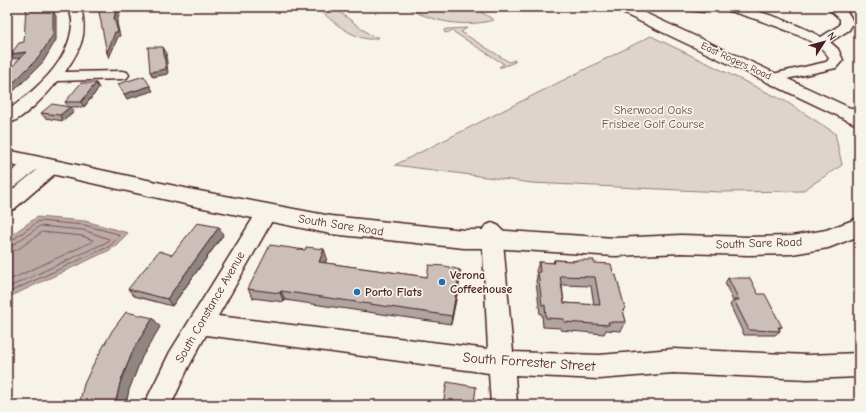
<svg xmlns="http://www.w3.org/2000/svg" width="866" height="412" viewBox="0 0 866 412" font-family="'Comic Neue',sans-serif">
<rect width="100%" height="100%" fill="#f7f3e8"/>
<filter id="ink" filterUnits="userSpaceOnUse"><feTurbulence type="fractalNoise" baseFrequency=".025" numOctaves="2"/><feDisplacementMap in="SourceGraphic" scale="8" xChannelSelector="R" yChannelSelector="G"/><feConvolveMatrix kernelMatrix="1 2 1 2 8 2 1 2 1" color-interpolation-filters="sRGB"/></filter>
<g filter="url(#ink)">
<path fill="#ded4cc" stroke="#947a7c" d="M318 7H333L373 37H379C363 47 328 20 318 7Z
M406 7H473L494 20C464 28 432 22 406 7Z
M467 28 461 32 509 62 515 60V62L502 67H499L504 64 452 31 445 33 444 30 447 29Z
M651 36 785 101 835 133 842 165 802 191 722 192 532 183 395 165Z"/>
<path fill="#bcaaa7" stroke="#8e7275" d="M37 217 85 221 128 233 112 249 7 298V238Z"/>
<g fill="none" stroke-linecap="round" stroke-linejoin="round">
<path stroke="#78575d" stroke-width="1" d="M7 241H11L39 221 84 225 118 234 119 236 110 246 7 293
M7 246 13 245 40 226 83 230 109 239 107 242 7 288
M7 252 17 250 42 232 82 236 93 240 92 242 7 281"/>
<defs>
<path id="minor" d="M69 7H81C88 36 81 48 65 72L122 71 127 72 129 75 127 78 122 79 58 81C47 94 23 120 7 124V111C35 90 69 63 72 25 73 19 70 13 69 7Z
M729 7C755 7 798 24 821 37L840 25V19L830 10 832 8C842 6 851 13 853 23L849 30 830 42 838 49 843 60 836 68 773 82 768 81 766 78 768 75 826 62 829 59C826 39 749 17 729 11L727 9Z
M34 157 40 159 43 163 40 167 13 188 7 190V175L28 159Z
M52 161 58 163 61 167 58 171 14 209 7 211V194L46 163Z
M267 205 274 207 277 212 218 316 488 349 482 231 485 226 492 223 499 226 502 231 513 352 599 355 673 349 808 355 859 353V377L808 379 673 373 599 379 515 375 517 405H491L489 373 206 335 188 368 171 405H144L170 352 260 207Z"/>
<path id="major" d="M614 7H632L859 112V125L853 123 616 10Z
M7 150 194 190 331 216 464 230H492L615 238 681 235 749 237 792 236 826 230 859 218V236L828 248 792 254 749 255 681 253 615 256 492 248H464L331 234 194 206 7 164Z"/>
</defs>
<use href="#minor" stroke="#4a1f2b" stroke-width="3"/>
<use href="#major" stroke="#4a1f2b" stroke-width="3"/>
<use href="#minor" fill="#f7f3e8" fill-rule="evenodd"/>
<use href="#major" fill="#f7f3e8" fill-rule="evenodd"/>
</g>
<path fill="#afa49f" stroke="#4a1f2b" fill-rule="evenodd" d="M687 7H706V8L704 13 688 11Z
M96 83 99 88 84 107H71L74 112 63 121 45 118 41 113 68 106 65 102Z
M223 235 172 306 134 296 128 289 172 255Z
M327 258 325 263 427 277 460 270V279L451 324 285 300 284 302 253 298 248 289Z
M554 260 576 261V260L594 263 614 275 625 308 623 311 626 322 621 331 606 330 604 334 560 330 561 328 543 327 542 314H540L536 281 537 277 536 271 539 262 553 263ZM562 285 591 286 594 305 564 303Z
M728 278 758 294 782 327 779 329 780 331 775 335H744L730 305 733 301 725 283Z"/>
<path fill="#8f8682" stroke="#4a1f2b" d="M51 7 56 16V40L43 62 19 86 7 97V88Z
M117 7H121L117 23 120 36 118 37 109 58 107 53Z
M163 47 166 52 168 74 153 77 150 72Z
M26 52 29 57 14 59 11 54Z
M96 83 99 88 84 107 81 102Z
M150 86 153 91 127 99 124 94Z
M70 107 74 112 63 121 60 115Z
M219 227 223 235 172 306 167 299Z
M324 249 327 258 322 271 319 262Z
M460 270V279L451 324 452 316Z
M281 291 285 300 284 302 280 293Z
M153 318 160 327 142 357 129 390 126 405H115L120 383 134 348Z"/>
<path fill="#ccbfb9" stroke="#4a1f2b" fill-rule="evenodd" d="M26 7H51L53 11V35L39 57 15 81 7 88V72L26 52 11 54 19 43 24 42Z
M98 7H117L114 18 118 32H115L107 53Z
M695 7H706V8Z
M148 47H163L166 69 150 72Z
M144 76 150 86 124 94 118 84Z
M81 83H96L81 102H65Z
M52 104 70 107 60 115 41 113Z
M197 223 219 227 167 299 128 289 159 251 172 255Z
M270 245 305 250 306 247 324 249 319 262 427 277 429 265 445 266 460 270 452 316 281 291 280 293 248 289Z
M554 260 576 261V260H594V263L611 264 614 275H616L625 308 623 310 626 322H608L609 325 564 322V319L546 318 545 305H542L538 272H540L539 262 555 263ZM560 276 595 277 600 305 564 303Z
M728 278H750L758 294H765L782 327H778L780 331 749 330 734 300H739Z
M126 312 153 318 134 348 120 383 115 405H79L84 384 93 365 112 331Z
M447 382 476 387 474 405H447L443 404Z"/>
</g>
<g fill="#1f6fb2" stroke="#f7f3e8" stroke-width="1.5">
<circle cx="442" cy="282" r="4"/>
<circle cx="357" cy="292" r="4"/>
</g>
<g text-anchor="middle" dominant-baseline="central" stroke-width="3.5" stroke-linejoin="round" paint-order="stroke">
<g font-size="10" fill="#4a1f2b" stroke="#f7f3e8">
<text transform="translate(736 61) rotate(25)">East Rogers Road</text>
</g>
<g font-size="12" fill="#6f4c53" stroke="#f7f3e8">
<text x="653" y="110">Sherwood Oaks<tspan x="653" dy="14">Frisbee Golf Course</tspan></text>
</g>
<g font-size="12" fill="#4a1f2b" stroke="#f7f3e8">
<text transform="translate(341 225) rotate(9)">South Sare Road</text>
<text transform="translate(759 243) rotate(-2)">South Sare Road</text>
<text transform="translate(210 307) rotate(-60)">South Constance Avenue</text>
</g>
<g font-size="12" font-weight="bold" fill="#4a1f2b" stroke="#f7f3e8" text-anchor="start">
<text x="450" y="275">Verona<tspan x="450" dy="14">Coffeehouse</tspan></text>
<text x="365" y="292">Porto Flats</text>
</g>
<g font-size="14" fill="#4a1f2b" stroke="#f7f3e8">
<text transform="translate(529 362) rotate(4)">South Forrester Street</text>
</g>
</g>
<rect width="866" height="412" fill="none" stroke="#f7f3e8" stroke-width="24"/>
<rect x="12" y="12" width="842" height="388" fill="none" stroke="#4a1f2b" stroke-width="1.5" filter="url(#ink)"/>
<g transform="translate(824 42) rotate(54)" stroke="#f7f3e8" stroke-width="3" paint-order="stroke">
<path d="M0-3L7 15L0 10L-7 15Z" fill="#4a1f2b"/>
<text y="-6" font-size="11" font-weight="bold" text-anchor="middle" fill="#4a1f2b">N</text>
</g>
</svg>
